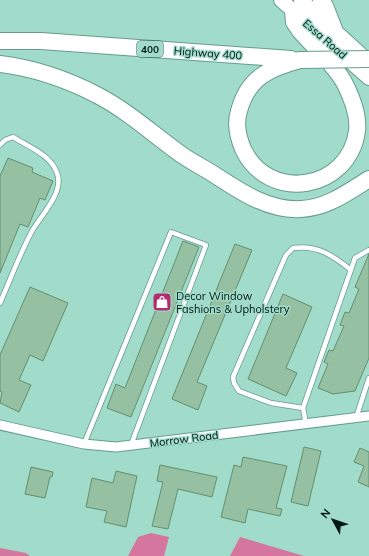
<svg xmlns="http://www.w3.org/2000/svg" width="369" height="556" viewBox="0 0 369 556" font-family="Mulish,sans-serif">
<rect width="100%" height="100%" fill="#a1dbca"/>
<path fill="#d4769e" d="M151 533 169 537 164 556H128L138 537Z
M240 537 304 556H230Z
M0 548 26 553 30 556H0Z"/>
<path fill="#95c1a2" stroke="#648f71" d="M8 158 33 168 32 172 53 181 45 200 40 198 28 227 20 224 0 273V176Z
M183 241 199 247 131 417 107 408 116 384 125 388Z
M235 244 252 250 197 382 207 386 198 410 172 399Z
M369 254V358L355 391 333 394 318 388 328 364 324 362 329 350 333 351 344 326 340 325 345 312 349 313 359 289 355 287Z
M30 287 68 303 43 361 30 355 19 380 31 385 19 412 0 403 2 392 0 391V355Z
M283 294 312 307 286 368 297 373 286 396 248 379Z
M304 447 321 451 308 506 291 502Z
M360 448 369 452V487L358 482 364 466 354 462Z
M243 457 287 466 276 508 282 509 280 516 248 509 245 523 221 517 234 465 241 467Z
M160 465 217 477 212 497 178 489 168 529 152 526 163 482 157 481Z
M31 467 53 472 52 477H50L45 498 25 494Z
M116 471 137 476 126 527 104 522 107 511 86 507 92 478 113 483Z"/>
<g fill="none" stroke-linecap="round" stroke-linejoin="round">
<defs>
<path id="service" d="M0 145 5 140 13 137C29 147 51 155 57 173 65 193 39 217 31 233 19 256 10 280 0 303
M303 408 271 403 239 391 234 383 233 377 286 255 293 248C318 245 332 255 351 270
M356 418 369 378
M306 424 303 408 355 258 369 250
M84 444 171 232 206 245 131 445"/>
<path id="minor" d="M0 425 84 444 116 447 369 416"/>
<path id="primary" d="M281 0 369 78
M301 0 369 62"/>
<path id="motorway" d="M321 0 325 6 334 29
M293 11 294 22 300 31C314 47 336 66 345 84 352 98 359 115 357 131 349 190 269 204 243 149 238 137 235 123 239 111 248 77 270 68 300 60
M0 41H41L291 59
M0 64C33 68 68 80 97 95 128 111 154 135 182 155 192 162 204 168 215 175 241 192 269 211 301 209 327 208 348 192 369 179"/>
</defs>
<use href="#service" stroke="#659d8d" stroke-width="6"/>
<use href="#minor" stroke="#659d8d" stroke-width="11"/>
<use href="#primary" stroke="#659d8d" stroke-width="16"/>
<use href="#motorway" stroke="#659d8d" stroke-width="18"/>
<use href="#service" stroke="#fff" stroke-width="4.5"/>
<use href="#minor" stroke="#fff" stroke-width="9"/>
<use href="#primary" stroke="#fff" stroke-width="14"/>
<use href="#motorway" stroke="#fff" stroke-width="16"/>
<defs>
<path id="motorway-bridge" d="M300 60 369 59"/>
</defs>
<use href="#motorway-bridge" stroke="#659d8d" stroke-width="18" stroke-linecap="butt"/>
<use href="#motorway-bridge" stroke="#fff" stroke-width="16"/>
</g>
<defs>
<symbol id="shop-square" viewBox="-11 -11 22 22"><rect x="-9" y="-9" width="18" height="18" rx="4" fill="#b22c71" stroke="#a1dbca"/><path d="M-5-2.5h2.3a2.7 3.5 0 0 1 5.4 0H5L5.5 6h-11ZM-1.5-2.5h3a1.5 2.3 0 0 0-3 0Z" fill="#fff"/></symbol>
</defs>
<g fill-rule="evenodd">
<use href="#shop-square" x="151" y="291" width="22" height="22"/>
</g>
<g text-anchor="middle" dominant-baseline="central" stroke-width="3" stroke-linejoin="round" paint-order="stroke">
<rect fill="#a1dbca" stroke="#32534a" stroke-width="1" x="137" y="41" width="26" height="16" rx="3"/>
<g font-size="10" font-weight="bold" fill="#021913">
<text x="150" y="49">400</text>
</g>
<g font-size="11" fill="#021913" stroke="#a1dbca">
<text transform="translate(325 39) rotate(41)">Essa Road</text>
<text transform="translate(208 53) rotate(4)">Highway 400</text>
<text transform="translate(184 439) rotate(-7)">Morrow Road</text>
</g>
<g font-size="11" fill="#021913" stroke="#a1dbca" text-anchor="start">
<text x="176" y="296">Decor Window<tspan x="176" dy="13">Fashions &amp; Upholstery</tspan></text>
</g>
</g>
<g transform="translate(333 520) rotate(310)" stroke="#a1dbca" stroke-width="3" paint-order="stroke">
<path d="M0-3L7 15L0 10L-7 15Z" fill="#021913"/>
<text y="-6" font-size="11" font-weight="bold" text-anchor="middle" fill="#021913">N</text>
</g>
</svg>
